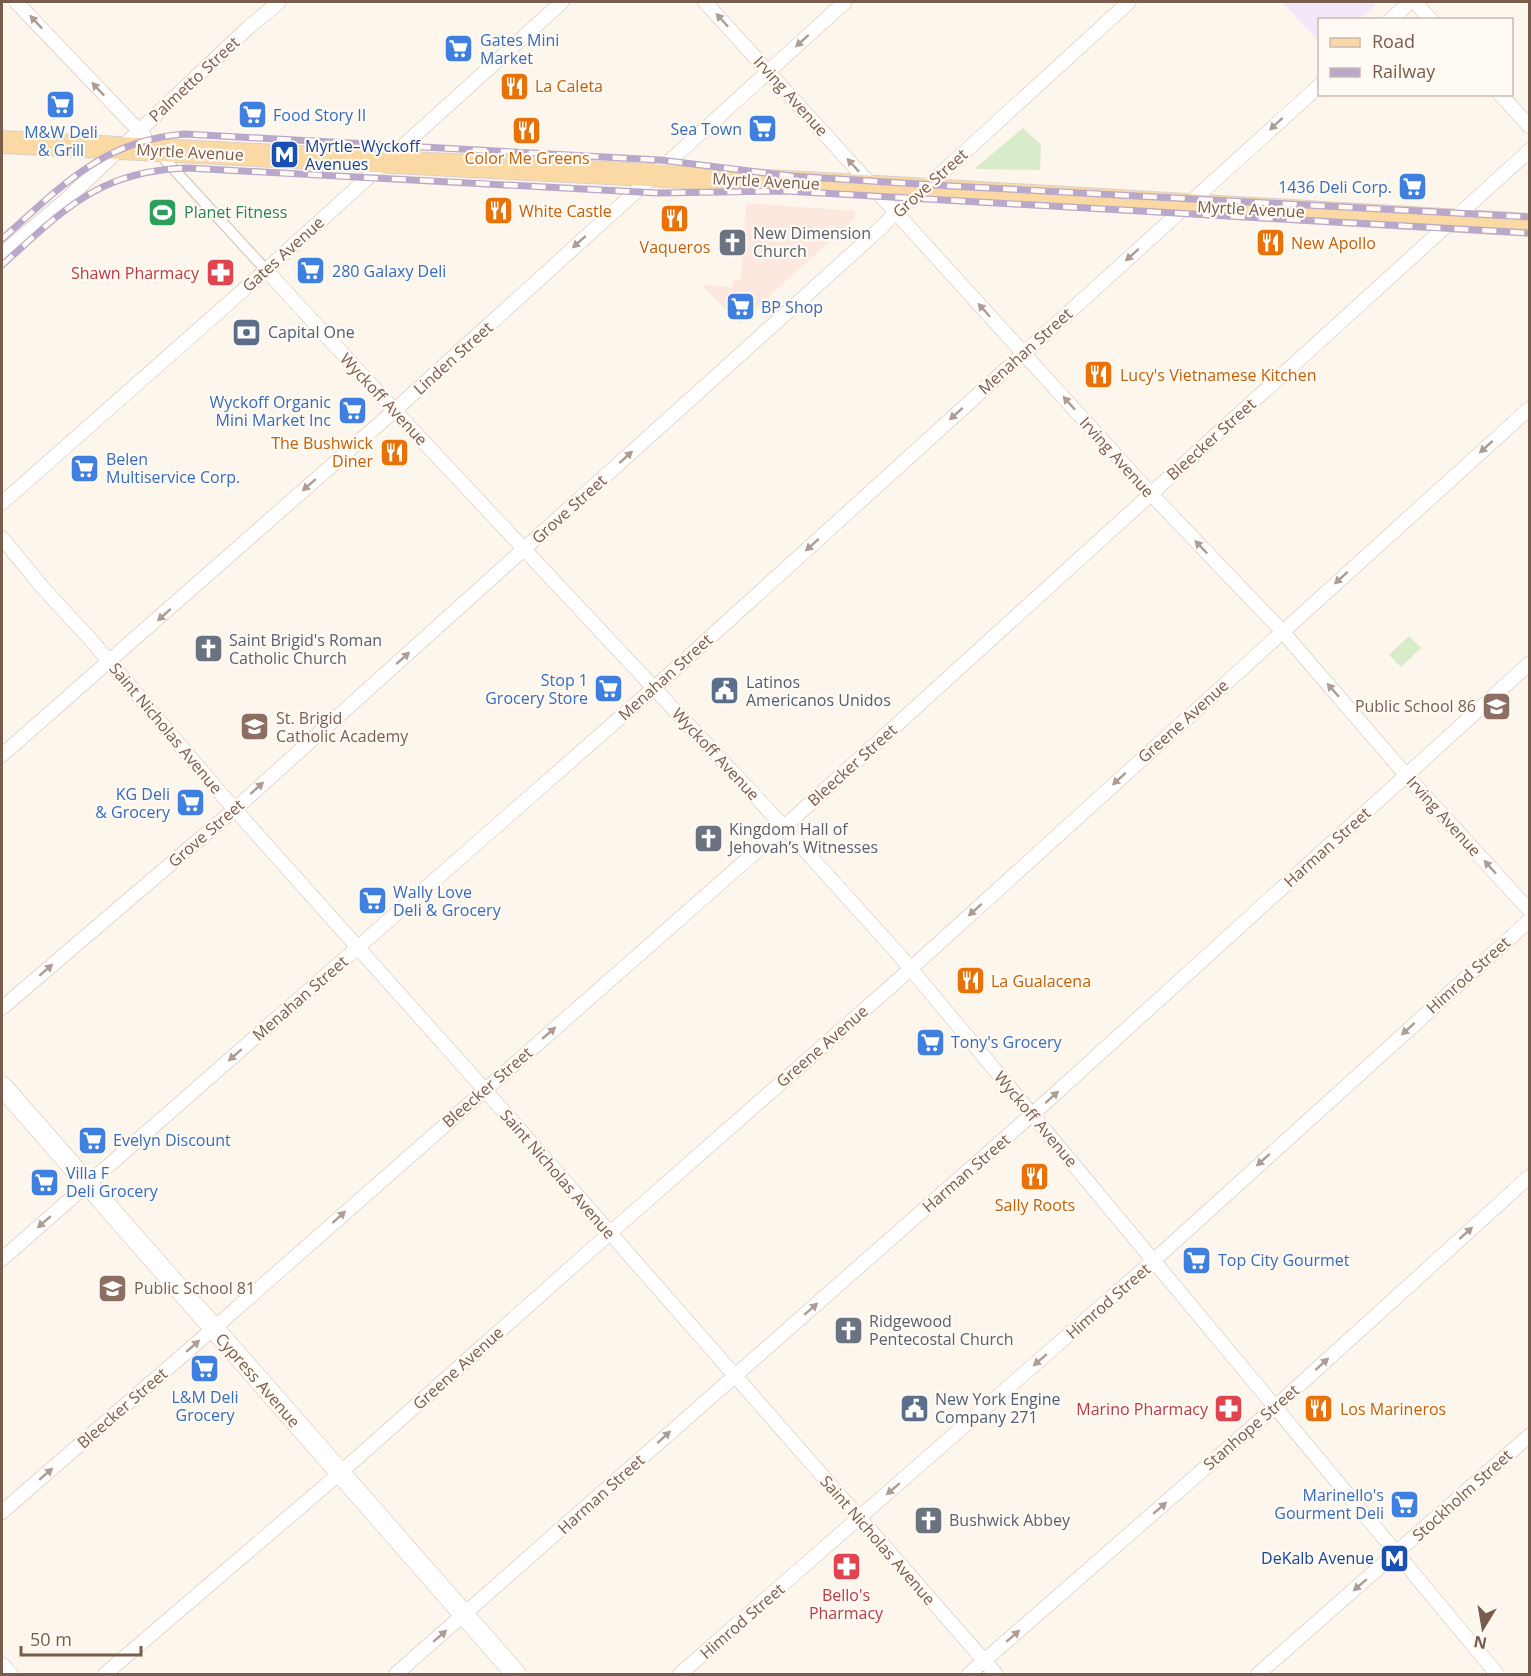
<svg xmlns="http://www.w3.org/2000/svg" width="1531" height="1676" viewBox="0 0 1531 1676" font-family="'Open Sans',sans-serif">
<rect width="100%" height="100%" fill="#fdf6ec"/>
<path fill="#fde8e0" d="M746 203 855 211 854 219 739 324 702 285 732 287 733 280H741Z"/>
<path fill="#f3e8fa" d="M1282 2H1371L1375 6 1359 19 1320 20 1319 42Z"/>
<path fill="#d8ecc9" d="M1023 128 1041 145 1040 170 974 169Z
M1409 636 1421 648 1401 667 1389 655Z"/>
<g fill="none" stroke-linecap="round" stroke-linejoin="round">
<defs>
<path id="pedestrian" d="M159 153 266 270"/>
<path id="minor" d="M16 2 145 137
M705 2 1151 494 1282 631 1406 775 1530 911
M1415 2 1431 20
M1390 20 1410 2
M1500 94 1530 127
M2 254 68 198 249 27 279 2
M266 270 407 424 784 827 901 957 1497 1674
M2 503 266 270 562 2
M2 538 43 588 91 640 222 795 484 1089 996 1674
M2 755 395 410 845 2
M2 1008 235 809 883 226 896 212 923 190 1129 2
M2 1259 654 688 1320 85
M2 1512 228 1316 784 827 1530 150
M2 1664 11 1674
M105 1674 340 1473 610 1233 897 981 1530 408
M396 1674 1045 1103 1530 663
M680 1674 1153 1261 1530 920
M969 1674 1275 1407 1530 1176
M1258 1674 1530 1435"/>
<path id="secondary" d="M2 1086 516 1674"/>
<path id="primary" d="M2 142 843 185 1530 225"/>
</defs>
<use href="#pedestrian" stroke="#d1beb0" stroke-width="12"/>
<use href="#minor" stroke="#d1beb0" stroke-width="15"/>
<use href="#secondary" stroke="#d6c0b0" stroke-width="21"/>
<use href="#primary" stroke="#dad1cd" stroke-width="24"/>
<use href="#pedestrian" stroke="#fff" stroke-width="10"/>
<use href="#minor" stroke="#fff" stroke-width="14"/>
<use href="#secondary" stroke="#fff" stroke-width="20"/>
<use href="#primary" stroke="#fbd9a5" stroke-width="22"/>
<defs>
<path id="rail" d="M2 239C60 188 102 140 185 134L660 160 791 176 951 186 1530 217
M2 265C64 210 98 171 187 168L658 193 785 191 1530 233"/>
</defs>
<use href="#rail" stroke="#b9a8c9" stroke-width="7"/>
<use href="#rail" stroke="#fffaf3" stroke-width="4.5" stroke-dasharray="14" stroke-linecap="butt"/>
</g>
<defs><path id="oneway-solid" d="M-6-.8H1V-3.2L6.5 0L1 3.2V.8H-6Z" transform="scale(1.5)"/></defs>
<g fill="#af9d94">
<use href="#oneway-solid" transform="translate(722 20) rotate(-132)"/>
<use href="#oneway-solid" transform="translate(36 22) rotate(-133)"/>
<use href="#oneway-solid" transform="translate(802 41) rotate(138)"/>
<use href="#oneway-solid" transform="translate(98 89) rotate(-133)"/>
<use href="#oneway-solid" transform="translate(1276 124) rotate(137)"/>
<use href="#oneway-solid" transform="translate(853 165) rotate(-132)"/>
<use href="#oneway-solid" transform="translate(579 242) rotate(138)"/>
<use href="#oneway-solid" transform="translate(1132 255) rotate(138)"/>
<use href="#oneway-solid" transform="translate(984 310) rotate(-132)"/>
<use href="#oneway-solid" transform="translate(1069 403) rotate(-132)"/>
<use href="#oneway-solid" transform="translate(956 414) rotate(138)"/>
<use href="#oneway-solid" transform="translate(1486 447) rotate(138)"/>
<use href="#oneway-solid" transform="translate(626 457) rotate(-42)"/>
<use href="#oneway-solid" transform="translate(309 485) rotate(139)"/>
<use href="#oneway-solid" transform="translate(812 545) rotate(138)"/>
<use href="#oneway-solid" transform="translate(1201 547) rotate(-134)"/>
<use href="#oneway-solid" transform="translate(1341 578) rotate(138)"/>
<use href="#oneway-solid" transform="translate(164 615) rotate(138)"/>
<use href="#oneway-solid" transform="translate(403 658) rotate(-42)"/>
<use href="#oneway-solid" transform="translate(1333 690) rotate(-131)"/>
<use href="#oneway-solid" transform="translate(1119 779) rotate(138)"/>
<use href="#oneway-solid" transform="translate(257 788) rotate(-42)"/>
<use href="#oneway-solid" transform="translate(1490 867) rotate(-132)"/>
<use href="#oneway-solid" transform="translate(975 910) rotate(138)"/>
<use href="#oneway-solid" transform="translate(46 970) rotate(-41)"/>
<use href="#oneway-solid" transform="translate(1408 1029) rotate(138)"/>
<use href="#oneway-solid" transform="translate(549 1033) rotate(-41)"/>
<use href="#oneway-solid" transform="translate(235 1055) rotate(139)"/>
<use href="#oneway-solid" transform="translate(1052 1097) rotate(-42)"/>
<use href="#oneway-solid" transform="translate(1263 1160) rotate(138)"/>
<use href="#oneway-solid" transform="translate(339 1217) rotate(-42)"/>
<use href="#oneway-solid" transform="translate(44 1222) rotate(139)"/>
<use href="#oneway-solid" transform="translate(1466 1233) rotate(-42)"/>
<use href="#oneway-solid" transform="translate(811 1309) rotate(-41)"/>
<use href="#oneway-solid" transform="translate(193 1346) rotate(-41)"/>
<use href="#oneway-solid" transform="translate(1040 1360) rotate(139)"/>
<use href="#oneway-solid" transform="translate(1322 1364) rotate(-42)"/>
<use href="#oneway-solid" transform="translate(664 1437) rotate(-42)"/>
<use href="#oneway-solid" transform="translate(46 1474) rotate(-41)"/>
<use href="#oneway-solid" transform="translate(893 1489) rotate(139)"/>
<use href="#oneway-solid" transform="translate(1160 1508) rotate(-41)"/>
<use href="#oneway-solid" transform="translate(1360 1585) rotate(139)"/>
<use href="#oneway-solid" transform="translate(440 1636) rotate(-41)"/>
<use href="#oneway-solid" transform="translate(1013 1636) rotate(-41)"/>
</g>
<defs>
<symbol id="supermarket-square" viewBox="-11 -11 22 22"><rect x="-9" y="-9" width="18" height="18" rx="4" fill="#3f7fe0" stroke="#fffaf3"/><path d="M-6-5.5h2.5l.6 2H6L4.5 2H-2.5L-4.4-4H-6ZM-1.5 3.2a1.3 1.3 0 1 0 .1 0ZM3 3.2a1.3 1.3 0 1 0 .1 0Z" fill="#fff"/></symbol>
<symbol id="restaurant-square" viewBox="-11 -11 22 22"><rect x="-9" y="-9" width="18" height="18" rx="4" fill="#e8710a" stroke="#fffaf3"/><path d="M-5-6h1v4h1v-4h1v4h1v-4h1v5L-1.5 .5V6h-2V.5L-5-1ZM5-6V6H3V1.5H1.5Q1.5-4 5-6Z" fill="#fff"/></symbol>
<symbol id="metro-square" viewBox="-11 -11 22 22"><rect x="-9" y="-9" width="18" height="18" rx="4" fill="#1a4fb4" stroke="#fffaf3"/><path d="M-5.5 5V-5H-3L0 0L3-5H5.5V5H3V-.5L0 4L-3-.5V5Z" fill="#fff"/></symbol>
<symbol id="stadium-square" viewBox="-11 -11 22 22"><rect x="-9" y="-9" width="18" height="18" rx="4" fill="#2e9e5b" stroke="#fffaf3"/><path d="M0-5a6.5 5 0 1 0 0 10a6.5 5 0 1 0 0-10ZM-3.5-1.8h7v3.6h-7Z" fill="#fff"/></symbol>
<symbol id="church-square" viewBox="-11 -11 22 22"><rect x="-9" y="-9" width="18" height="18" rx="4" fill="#6b7280" stroke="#fffaf3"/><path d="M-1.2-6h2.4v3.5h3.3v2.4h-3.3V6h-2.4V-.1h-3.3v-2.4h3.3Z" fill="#fff"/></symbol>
<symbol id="pharmacy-square" viewBox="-11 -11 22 22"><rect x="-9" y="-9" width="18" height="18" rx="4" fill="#e0444e" stroke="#fffaf3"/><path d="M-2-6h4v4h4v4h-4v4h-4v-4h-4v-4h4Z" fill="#fff"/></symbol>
<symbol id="bank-square" viewBox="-11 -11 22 22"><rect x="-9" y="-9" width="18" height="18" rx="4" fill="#5c6f8a" stroke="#fffaf3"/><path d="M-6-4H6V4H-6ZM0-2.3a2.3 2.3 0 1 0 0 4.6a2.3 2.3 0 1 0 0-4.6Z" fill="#fff"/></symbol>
<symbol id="civic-square" viewBox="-11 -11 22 22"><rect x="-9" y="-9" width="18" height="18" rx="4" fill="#5c6f8a" stroke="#fffaf3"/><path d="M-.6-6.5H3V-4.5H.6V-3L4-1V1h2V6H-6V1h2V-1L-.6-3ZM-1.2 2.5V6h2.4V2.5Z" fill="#fff"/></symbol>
<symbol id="school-square" viewBox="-11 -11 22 22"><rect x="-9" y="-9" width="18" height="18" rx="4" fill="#8d6e63" stroke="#fffaf3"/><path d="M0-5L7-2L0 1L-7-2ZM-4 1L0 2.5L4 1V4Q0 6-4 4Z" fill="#fff"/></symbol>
</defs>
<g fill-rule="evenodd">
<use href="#supermarket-square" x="442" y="32" width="33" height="33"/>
<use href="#restaurant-square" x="498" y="70" width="33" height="33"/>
<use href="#supermarket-square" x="44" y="88" width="33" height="33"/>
<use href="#supermarket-square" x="236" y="98" width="33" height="33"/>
<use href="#supermarket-square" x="746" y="112" width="33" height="33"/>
<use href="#restaurant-square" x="510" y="114" width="33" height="33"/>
<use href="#metro-square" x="268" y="138" width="33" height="33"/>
<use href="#supermarket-square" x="1396" y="170" width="33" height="33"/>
<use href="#restaurant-square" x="482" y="194" width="33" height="33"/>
<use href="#stadium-square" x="146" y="196" width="33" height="33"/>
<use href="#restaurant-square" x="658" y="202" width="33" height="33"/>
<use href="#church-square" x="716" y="226" width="33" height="33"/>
<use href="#restaurant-square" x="1254" y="226" width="33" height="33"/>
<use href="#supermarket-square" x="294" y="254" width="33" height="33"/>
<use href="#pharmacy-square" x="204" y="256" width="33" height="33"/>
<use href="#supermarket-square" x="724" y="290" width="33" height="33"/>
<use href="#bank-square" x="230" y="316" width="33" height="33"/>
<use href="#restaurant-square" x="1082" y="358" width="33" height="33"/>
<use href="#supermarket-square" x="336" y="394" width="33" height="33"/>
<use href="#restaurant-square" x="378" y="436" width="33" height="33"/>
<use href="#supermarket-square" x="68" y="452" width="33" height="33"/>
<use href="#church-square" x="192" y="632" width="33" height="33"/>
<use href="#supermarket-square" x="592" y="672" width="33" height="33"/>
<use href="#civic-square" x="708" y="674" width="33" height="33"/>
<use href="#school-square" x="1480" y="690" width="33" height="33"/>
<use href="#school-square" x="238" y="710" width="33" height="33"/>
<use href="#supermarket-square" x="174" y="786" width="33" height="33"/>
<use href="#church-square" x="692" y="822" width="33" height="33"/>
<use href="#supermarket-square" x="356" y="884" width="33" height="33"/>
<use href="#restaurant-square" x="954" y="964" width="33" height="33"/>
<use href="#supermarket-square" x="914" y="1026" width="33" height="33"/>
<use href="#supermarket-square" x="76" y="1124" width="33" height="33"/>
<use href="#restaurant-square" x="1018" y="1160" width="33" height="33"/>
<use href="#supermarket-square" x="28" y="1166" width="33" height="33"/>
<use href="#supermarket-square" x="1180" y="1244" width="33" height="33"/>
<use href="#school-square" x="96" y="1272" width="33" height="33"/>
<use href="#church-square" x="832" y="1314" width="33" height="33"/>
<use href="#supermarket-square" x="188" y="1352" width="33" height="33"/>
<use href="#civic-square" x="898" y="1392" width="33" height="33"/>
<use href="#pharmacy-square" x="1212" y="1392" width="33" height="33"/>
<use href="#restaurant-square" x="1302" y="1392" width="33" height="33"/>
<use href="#supermarket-square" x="1388" y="1488" width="33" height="33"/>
<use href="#church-square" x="912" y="1504" width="33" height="33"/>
<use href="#metro-square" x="1378" y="1542" width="33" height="33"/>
<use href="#pharmacy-square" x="830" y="1550" width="33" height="33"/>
</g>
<g text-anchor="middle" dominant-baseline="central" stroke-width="4.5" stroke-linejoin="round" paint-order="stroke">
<g font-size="16" fill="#366cbe" stroke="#fffaf3" text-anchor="start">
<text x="480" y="40">Gates Mini<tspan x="480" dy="18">Market</tspan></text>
<text x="273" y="115">Food Story II</text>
<text x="742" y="129" text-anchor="end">Sea Town</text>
<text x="61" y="132" text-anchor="middle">M&amp;W Deli<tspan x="61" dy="18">&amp; Grill</tspan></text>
<text x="1392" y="187" text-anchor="end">1436 Deli Corp.</text>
<text x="332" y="271">280 Galaxy Deli</text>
<text x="761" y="307">BP Shop</text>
<text x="331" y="402" text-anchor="end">Wyckoff Organic<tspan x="331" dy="18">Mini Market Inc</tspan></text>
<text x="106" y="459">Belen<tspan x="106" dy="18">Multiservice Corp.</tspan></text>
<text x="588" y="680" text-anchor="end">Stop 1<tspan x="588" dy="18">Grocery Store</tspan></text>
<text x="170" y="794" text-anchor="end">KG Deli<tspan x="170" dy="18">&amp; Grocery</tspan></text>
<text x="393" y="892">Wally Love<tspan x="393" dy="18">Deli &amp; Grocery</tspan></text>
<text x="951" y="1042">Tony's Grocery</text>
<text x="113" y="1140">Evelyn Discount</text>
<text x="66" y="1173">Villa F<tspan x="66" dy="18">Deli Grocery</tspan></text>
<text x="1218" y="1260">Top City Gourmet</text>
<text x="205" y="1397" text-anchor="middle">L&amp;M Deli<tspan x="205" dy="18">Grocery</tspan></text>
<text x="1384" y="1495" text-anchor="end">Marinello's<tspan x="1384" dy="18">Gourment Deli</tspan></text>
</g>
<g font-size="16" fill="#7a5c4d" stroke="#fffaf3">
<text transform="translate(194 79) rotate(-43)">Palmetto Street</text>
<text transform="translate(791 96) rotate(48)">Irving Avenue</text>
<text transform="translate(190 152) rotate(3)">Myrtle Avenue</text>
<text transform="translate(766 181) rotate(3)">Myrtle Avenue</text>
<text transform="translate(930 183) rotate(-42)">Grove Street</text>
<text transform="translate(1251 209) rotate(3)">Myrtle Avenue</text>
<text transform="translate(283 254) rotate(-42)">Gates Avenue</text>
<text transform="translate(1025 351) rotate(-42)">Menahan Street</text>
<text transform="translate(453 358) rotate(-42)">Linden Street</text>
<text transform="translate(384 399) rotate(47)">Wyckoff Avenue</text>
<text transform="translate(1211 439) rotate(-42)">Bleecker Street</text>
<text transform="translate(1117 457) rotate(48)">Irving Avenue</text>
<text transform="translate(569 509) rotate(-42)">Grove Street</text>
<text transform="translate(665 677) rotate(-42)">Menahan Street</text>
<text transform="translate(1183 721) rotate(-42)">Greene Avenue</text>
<text transform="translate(166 728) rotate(50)">Saint Nicholas Avenue</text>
<text transform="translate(716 754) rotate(47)">Wyckoff Avenue</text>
<text transform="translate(852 765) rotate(-42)">Bleecker Street</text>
<text transform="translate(1444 816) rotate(48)">Irving Avenue</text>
<text transform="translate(206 833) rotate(-41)">Grove Street</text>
<text transform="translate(1327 847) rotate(-42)">Harman Street</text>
<text transform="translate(1468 975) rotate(-42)">Himrod Street</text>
<text transform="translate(300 998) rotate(-41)">Menahan Street</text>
<text transform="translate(822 1046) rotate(-41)">Greene Avenue</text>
<text transform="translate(487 1087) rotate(-41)">Bleecker Street</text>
<text transform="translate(1036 1119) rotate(50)">Wyckoff Avenue</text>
<text transform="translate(966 1173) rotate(-41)">Harman Street</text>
<text transform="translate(558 1174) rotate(49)">Saint Nicholas Avenue</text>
<text transform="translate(1108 1301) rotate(-41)">Himrod Street</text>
<text transform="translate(458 1368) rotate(-42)">Greene Avenue</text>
<text transform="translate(258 1380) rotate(49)">Cypress Avenue</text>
<text transform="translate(122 1408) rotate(-41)">Bleecker Street</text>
<text transform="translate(1251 1427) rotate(-41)">Stanhope Street</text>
<text transform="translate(601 1494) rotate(-42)">Harman Street</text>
<text transform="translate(1462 1495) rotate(-42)">Stockholm Street</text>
<text transform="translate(878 1540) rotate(49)">Saint Nicholas Avenue</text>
<text transform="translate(742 1621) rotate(-41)">Himrod Street</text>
</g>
<g font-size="16" fill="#c56008" stroke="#fffaf3" text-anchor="start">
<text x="535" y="86">La Caleta</text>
<text x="527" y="158" text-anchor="middle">Color Me Greens</text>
<text x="519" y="211">White Castle</text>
<text x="1291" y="243">New Apollo</text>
<text x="675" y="247" text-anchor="middle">Vaqueros</text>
<text x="1120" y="375">Lucy's Vietnamese Kitchen</text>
<text x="373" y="443" text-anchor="end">The Bushwick<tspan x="373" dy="18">Diner</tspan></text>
<text x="991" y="981">La Gualacena</text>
<text x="1035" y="1205" text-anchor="middle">Sally Roots</text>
<text x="1340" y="1409">Los Marineros</text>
</g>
<g font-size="16" fill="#164399" stroke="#fffaf3" text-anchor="start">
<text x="305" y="146">Myrtle–Wyckoff<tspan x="305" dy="18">Avenues</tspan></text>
<text x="1374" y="1558" text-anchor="end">DeKalb Avenue</text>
</g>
<g font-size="16" fill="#27864d" stroke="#fffaf3" text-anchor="start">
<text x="184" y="212">Planet Fitness</text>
</g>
<g font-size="16" fill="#5b616d" stroke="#fffaf3" text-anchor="start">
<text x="753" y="233">New Dimension<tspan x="753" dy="18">Church</tspan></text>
<text x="229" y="640">Saint Brigid's Roman<tspan x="229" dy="18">Catholic Church</tspan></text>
<text x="729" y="829">Kingdom Hall of<tspan x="729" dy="18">Jehovah’s Witnesses</tspan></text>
<text x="869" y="1321">Ridgewood<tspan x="869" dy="18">Pentecostal Church</tspan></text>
<text x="949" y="1520">Bushwick Abbey</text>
</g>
<g font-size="16" fill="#be3a42" stroke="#fffaf3" text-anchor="end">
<text x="199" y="273">Shawn Pharmacy</text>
<text x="1208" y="1409">Marino Pharmacy</text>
<text x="846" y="1595" text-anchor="middle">Bello's<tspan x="846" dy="18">Pharmacy</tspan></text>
</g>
<g font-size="16" fill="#4e5e75" stroke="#fffaf3" text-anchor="start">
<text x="268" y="332">Capital One</text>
<text x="746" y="682">Latinos<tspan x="746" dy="18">Americanos Unidos</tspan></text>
<text x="935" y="1399">New York Engine<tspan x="935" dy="18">Company 271</tspan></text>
</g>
<g font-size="16" fill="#785e54" stroke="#fffaf3" text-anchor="start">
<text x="1476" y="706" text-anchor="end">Public School 86</text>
<text x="276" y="718">St. Brigid<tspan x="276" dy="18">Catholic Academy</tspan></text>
<text x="134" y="1288">Public School 81</text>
</g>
</g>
<rect width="1531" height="1676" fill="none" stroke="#7a5c4d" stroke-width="6"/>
<rect x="1318" y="18" width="195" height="78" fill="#fffaf3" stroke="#cabbb1" stroke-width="1.5"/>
<rect x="1330" y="38" width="30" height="9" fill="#fbd9a5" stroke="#cabbb1" stroke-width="1.5"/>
<text x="1372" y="48" font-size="18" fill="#7a5c4d">Road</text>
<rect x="1330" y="68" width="30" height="9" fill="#b9a8c9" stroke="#cabbb1" stroke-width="1.5"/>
<text x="1372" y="78" font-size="18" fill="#7a5c4d">Railway</text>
<g transform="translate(1483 1628) rotate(191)" stroke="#fffaf3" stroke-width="4.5" paint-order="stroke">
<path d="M0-4.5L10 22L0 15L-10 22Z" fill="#7a5c4d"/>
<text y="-9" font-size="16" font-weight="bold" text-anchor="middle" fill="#7a5c4d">N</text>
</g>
<path d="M21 1646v9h120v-9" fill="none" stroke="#7a5c4d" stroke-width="3"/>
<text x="30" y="1646" font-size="18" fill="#7a5c4d" stroke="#fffaf3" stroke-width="4.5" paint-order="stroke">50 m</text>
</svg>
